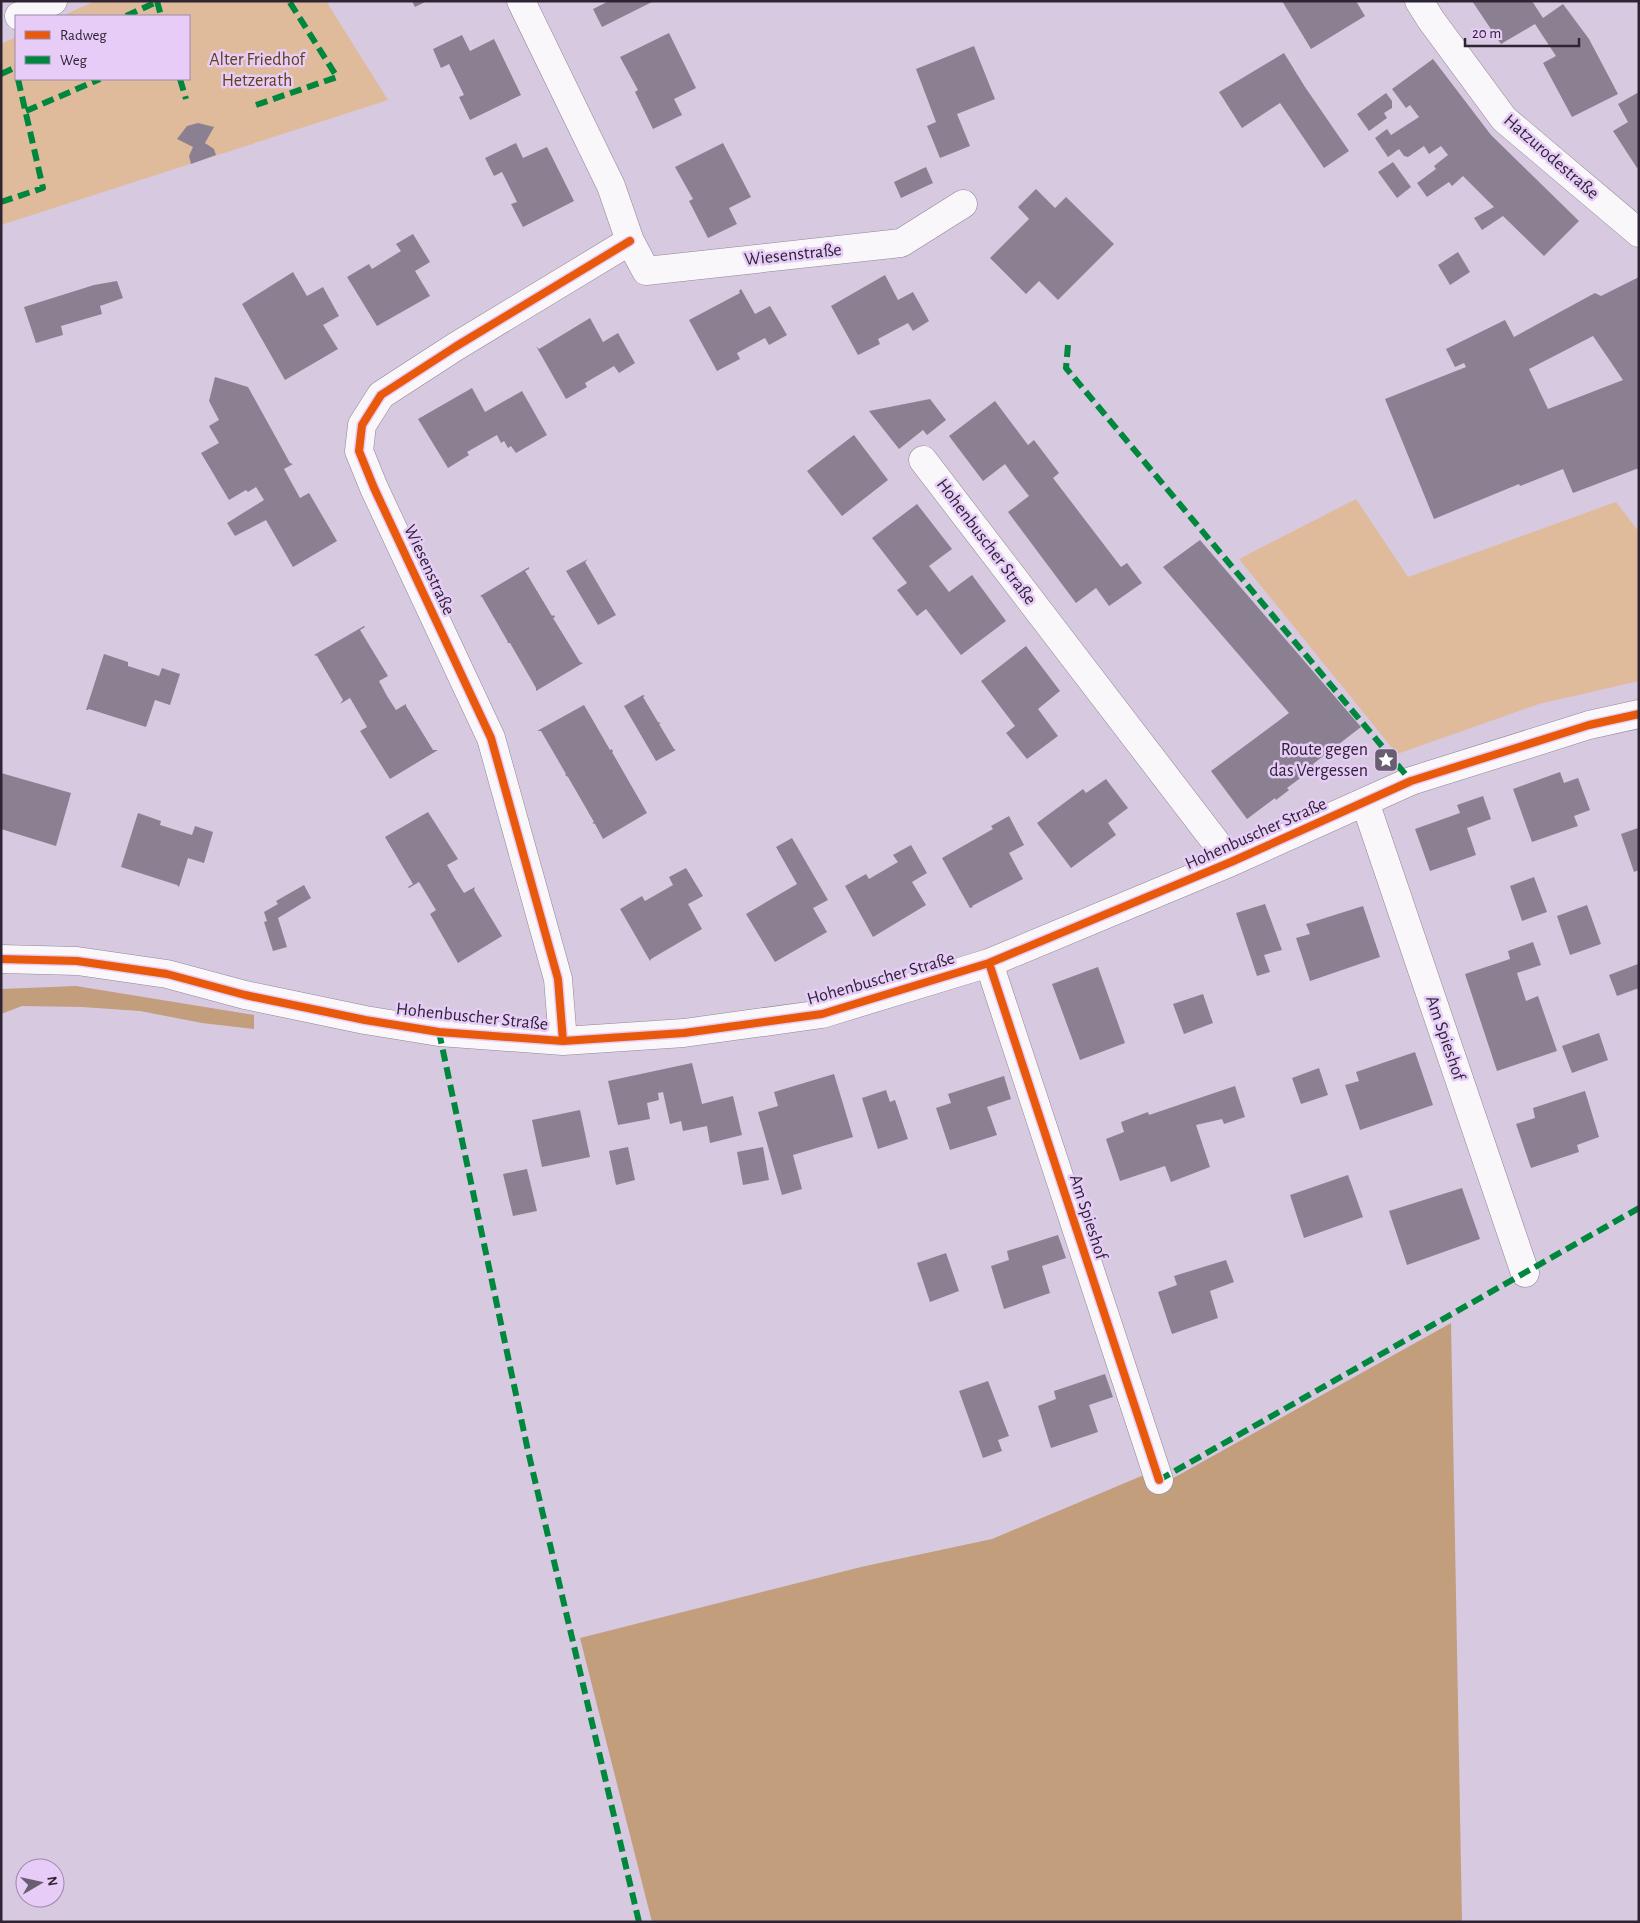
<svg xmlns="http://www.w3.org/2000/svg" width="1640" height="1923" viewBox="0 0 1640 1923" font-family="'Alegreya Sans',sans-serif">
<rect width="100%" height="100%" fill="#d7c9e0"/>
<path fill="#e0bb9b" d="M95 1H326L388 100 1 225V44L16 37V79H189V16H62Z
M1356 499 1408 577 1616 502 1639 532V681L1539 704 1397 754 1239 559Z"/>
<path fill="#c29e7d" d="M76 986 254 1015V1029L202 1023 140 1011 82 1007 22 1006 1 1014V989Z
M1451 1323 1462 1922H652L580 1638 861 1567 992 1539 1151 1472 1159 1486Z"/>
<path fill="#8b8091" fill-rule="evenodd" d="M412 1H427L415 7Z
M609 1H654L602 27 593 9Z
M1282 1H1356L1365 16 1311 49Z
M1472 1H1532L1543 18 1563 4 1589 39 1618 94 1572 117 1543 63 1556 56 1535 24 1501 44Z
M669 33 696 88 674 99 682 115 653 129 635 92 638 90 620 57Z
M462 35 470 51 494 39 521 95 470 120 459 97 464 95 449 64 441 68 433 49Z
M974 46 995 99 957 114 970 146 940 158 927 126 936 122 916 69Z
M1284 53 1305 87 1349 151 1324 168 1280 103 1242 128 1219 92Z
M1433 59 1491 135 1579 221 1544 256 1503 216 1482 230 1474 218 1494 207 1463 176 1452 186 1449 182 1427 197 1417 183 1436 169 1434 166 1448 155 1441 146 1429 154 1424 146 1408 157 1404 156 1399 149 1388 157 1375 138 1387 129 1391 135 1419 117 1410 105 1406 108 1392 89Z
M1639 92V166L1637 168 1613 131 1628 122 1618 104Z
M1386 93 1392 101V108L1384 113 1387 118 1369 131 1357 114Z
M198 123 214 127 205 143 214 149 216 155 191 164 189 156 193 147 177 139 187 126Z
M516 143 523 158 547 147 574 201 523 227 511 204 517 202 502 172 494 176 485 158Z
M723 143 751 197 729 208 737 224 708 238 689 201 693 199 675 167Z
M1393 162 1411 187 1397 198 1378 172Z
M926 167 933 183 901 198 894 182Z
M1036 189 1055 208 1066 197 1114 244 1058 300 1039 281 1026 294 990 258 1029 219 1018 207Z
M413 234 430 262 415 271 430 296 377 326 347 277 369 264 372 269 401 251 396 244Z
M1458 252 1470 272 1450 285 1438 265Z
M293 272 307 296 323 287 339 316 323 325 338 349 285 380 242 304Z
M885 275 898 300 913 292 929 321 913 331 908 323 878 339 880 344 858 355 831 306Z
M1639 277V468L1573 493 1563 469 1520 486 1519 484 1434 519 1385 399 1466 367 1464 363 1455 367 1446 349 1505 320 1514 337 1595 293 1601 296ZM1593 336 1623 380 1548 409 1529 369Z
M117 281 123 298 100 306 102 314 61 326 63 335 36 343 24 307 94 285Z
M741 289 755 314 770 306 787 335 769 345 765 338 737 353 740 359 717 371 689 320 740 293 739 291Z
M590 318 603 342 618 333 635 363 619 373 614 366 585 383 587 387 566 399 536 346 539 349Z
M215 377 248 387 290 463 293 464 284 469 300 498 309 493 337 541 293 567 266 520 235 536 227 523 264 500 256 487 248 492 246 490 229 500 201 453 219 443 209 426 219 420 209 401Z
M472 388 485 412 522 391 547 435 516 453 511 446 508 448 504 441 501 443 497 435 467 452 469 455 448 468 418 419Z
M930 399 946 420 927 435 923 430 899 449 869 411Z
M995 401 1028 445 1034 440 1059 473 1053 478 1121 567 1127 563 1142 583 1109 606 1096 588 1076 603 1008 512 1029 496 1015 478 1005 464 983 481 949 436Z
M854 435 888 480 842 516 807 471Z
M917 504 952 549 929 566 949 592 972 575 1006 621 961 655 926 609 917 616 897 590 907 583 872 538Z
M1200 540 1361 727 1313 764 1315 767 1287 788 1289 790 1276 800 1275 798 1247 819 1211 771 1289 713 1163 567Z
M588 559 585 562 616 615 598 625 566 571Z
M529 567V569L525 571 552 616 554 615 555 617 553 618 580 662 583 663 536 691V688L510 643H507L508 642 482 597 480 596Z
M364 626 365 627 360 630 388 676 379 681 387 696 396 710 406 704V706L433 750H438L390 779 360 731 367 727 350 698 340 704 343 700 317 656 314 655Z
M1026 646 1060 691 1038 709 1058 736 1027 759 1006 733 1015 726 981 681Z
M104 654 128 662V666L159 676 162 668 180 674 170 705 155 700 146 727 89 709 88 710H86Z
M643 695 645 696 643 697 658 722 661 723 659 724 674 749 676 750 656 761 624 706Z
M584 705 610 750 612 749 613 752H612L647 813 603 839 595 824 592 823 594 822 568 777 565 775 566 774 541 731H537Z
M1560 772 1564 783 1578 778 1590 810 1574 816 1578 826 1532 842 1513 789Z
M1 773 71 793 56 846 1 829Z
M1106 779 1128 808 1108 823 1116 835 1071 868 1037 823 1083 789 1086 793Z
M1483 796 1491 819 1467 828 1476 855 1430 871 1415 829 1460 813 1457 805Z
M428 812 458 859 447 865 455 879 464 893 475 887 474 890 502 936 458 963 430 914 436 910 419 882 409 888 408 887 413 884 385 837Z
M138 813 161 821 160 825 192 835 195 826 213 832 204 863 188 858 179 887 177 885 121 867Z
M1009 816 1024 845 1009 853 1023 879 972 906 973 907 970 908 942 858 993 829 991 826Z
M1638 828 1639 870 1634 872 1621 834Z
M792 838 828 900 813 908 827 932 775 962 746 914 797 884 776 847Z
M911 845 927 873 912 882 926 905 873 937 845 886 866 874 869 879 898 862 893 855Z
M686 868 703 896 688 904 702 929 651 959 650 961 620 909 642 896 645 901 673 885 669 877Z
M1534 877 1547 912 1522 921 1510 886Z
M304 885 311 898 278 918 287 947 273 951 264 922 267 921 264 912 278 904 276 901Z
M1265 904 1282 950 1264 955 1270 972 1257 976 1236 913Z
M1587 905 1601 944 1570 955 1557 916Z
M1363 906 1380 957 1310 981 1296 938 1310 934 1306 924Z
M1533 942 1541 965 1517 973 1526 1001 1538 996 1557 1051 1497 1071 1465 974 1510 959 1508 951Z
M1638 964 1639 988 1617 996 1609 975Z
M1098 967 1125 1043 1080 1060 1052 984Z
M1203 994 1213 1023 1184 1034 1173 1004Z
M1599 1033 1608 1060 1572 1073 1562 1046Z
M1415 1052 1433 1105 1360 1130 1345 1085 1359 1081 1356 1072Z
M692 1063 702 1104 733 1096 742 1135 710 1143 707 1126 683 1131 681 1121 670 1124 663 1092 658 1093 659 1100 647 1103 650 1119 618 1125 608 1081Z
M1319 1068 1328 1095 1301 1104 1292 1078Z
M834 1074 853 1137 793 1155 802 1189 782 1195 758 1112 778 1106 774 1092Z
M1004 1076 1011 1099 987 1107 997 1135 950 1150 936 1108 951 1103 948 1094Z
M1235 1086 1245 1117 1224 1124 1222 1119 1196 1125 1210 1167 1171 1182 1165 1166 1120 1181 1106 1139 1124 1132 1121 1122 1148 1112 1149 1115Z
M886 1090 890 1102 895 1100 908 1139 878 1149 862 1098Z
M1585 1091 1599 1137 1577 1145 1579 1152 1531 1168 1516 1124 1535 1118 1533 1108Z
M580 1110 590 1157 542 1167 532 1120Z
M628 1147 635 1180 616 1185 609 1151Z
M763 1147 769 1180 743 1185 737 1152Z
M527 1169 537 1211 513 1216 503 1174Z
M1348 1175 1363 1217 1304 1238 1290 1195Z
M1462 1188 1480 1239 1407 1265 1389 1211Z
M1058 1235 1066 1258 1042 1266 1050 1293 1004 1309 991 1266 1009 1260 1007 1251Z
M946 1253 959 1291 930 1302 917 1263Z
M1226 1260 1234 1282 1210 1291 1218 1318 1172 1334 1158 1292 1177 1285 1174 1276Z
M1105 1374 1113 1397 1089 1405 1098 1432 1051 1448 1038 1406 1056 1399 1054 1391Z
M988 1381 1009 1436 998 1440 1002 1451 983 1458 959 1391Z"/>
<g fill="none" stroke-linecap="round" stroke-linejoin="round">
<defs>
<path id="minor" d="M521 1 611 186 630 241 646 271 901 243 963 204
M1419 1 1431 20 1504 119 1639 233
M19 16 53 1
M923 460 1231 862
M1365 802 1525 1273
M1 959 77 961 167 974 245 995 365 1020 439 1032 563 1041 684 1033 822 1014 989 963 1231 862 1411 781 1589 725 1639 714
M989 963 1159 1480
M563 1041 558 979 491 738 374 488 359 451 362 425 381 395 455 347 630 241"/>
</defs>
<use href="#minor" stroke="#908597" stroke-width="29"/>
<use href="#minor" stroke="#f9f7fa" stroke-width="28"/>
<path stroke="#00873e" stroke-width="6" stroke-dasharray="12 6" stroke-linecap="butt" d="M157 1 161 16
M126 16 159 1
M1 74 16 67
M180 79 186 99
M256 105 337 77 289 1
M26 111 100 79
M1 202 43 188 18 79
M1068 345 1066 368 1411 781
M439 1032 528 1451 639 1922
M1159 1480 1639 1208"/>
<defs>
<path id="cycleway" d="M1 959 77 961 167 974 245 995 365 1020 439 1032 563 1041 684 1033 822 1014 989 963 1231 862 1411 781 1589 725 1639 714
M989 963 1159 1480
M563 1041 558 979 491 738 374 488 359 451 362 425 381 395 455 347 630 241"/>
</defs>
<use href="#cycleway" stroke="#e7ccf8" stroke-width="11"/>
<use href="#cycleway" stroke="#e8590c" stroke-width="8"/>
</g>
<defs>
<symbol id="sight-square" viewBox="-11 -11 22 22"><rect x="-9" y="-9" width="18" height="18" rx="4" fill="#695e70" stroke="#e7ccf8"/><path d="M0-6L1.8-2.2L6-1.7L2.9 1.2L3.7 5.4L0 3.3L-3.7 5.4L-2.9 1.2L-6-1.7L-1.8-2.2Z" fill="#fff"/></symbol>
</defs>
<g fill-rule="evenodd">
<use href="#sight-square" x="1372" y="746" width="28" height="28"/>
</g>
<g text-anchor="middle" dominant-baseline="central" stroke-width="5" stroke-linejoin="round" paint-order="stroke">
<g font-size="18" fill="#5e4117" stroke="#e7ccf8">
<text x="257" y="60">Alter Friedhof<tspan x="257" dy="21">Hetzerath</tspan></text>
</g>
<g font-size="18" fill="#2e2434" stroke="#e7ccf8">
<text transform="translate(1551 157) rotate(41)">Hatzurodestraße</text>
<text transform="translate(793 255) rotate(-6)">Wiesenstraße</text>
<text transform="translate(986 542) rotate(53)">Hohenbuscher Straße</text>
<text transform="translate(429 570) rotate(65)">Wiesenstraße</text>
<text transform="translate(1256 834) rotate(-24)">Hohenbuscher Straße</text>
<text transform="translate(881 979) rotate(-16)">Hohenbuscher Straße</text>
<text transform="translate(472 1017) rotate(6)">Hohenbuscher Straße</text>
<text transform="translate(1445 1038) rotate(71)">Am Spieshof</text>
<text transform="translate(1088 1217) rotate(72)">Am Spieshof</text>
</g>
<g font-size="18" fill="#2e2434" stroke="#e7ccf8" text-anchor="end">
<text x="1368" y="750">Route gegen<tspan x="1368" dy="21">das Vergessen</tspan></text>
</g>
</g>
<rect width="1640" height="1923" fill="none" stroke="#2e2434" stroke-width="5"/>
<rect x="15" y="15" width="175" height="65" fill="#e7ccf8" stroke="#9d89aa"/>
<rect x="25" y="31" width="25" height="8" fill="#e8590c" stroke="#9d89aa"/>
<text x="60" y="40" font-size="15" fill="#2e2434">Radweg</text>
<rect x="25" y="56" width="25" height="8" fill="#00873e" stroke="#9d89aa"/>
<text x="60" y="65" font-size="15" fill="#2e2434">Weg</text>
<g transform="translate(40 1883) rotate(81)"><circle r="24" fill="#e7ccf8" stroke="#9d89aa"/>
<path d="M0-4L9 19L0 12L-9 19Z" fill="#695e70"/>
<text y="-8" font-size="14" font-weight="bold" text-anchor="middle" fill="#2e2434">N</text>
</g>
<path d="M1465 38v8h114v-8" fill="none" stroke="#2e2434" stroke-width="2.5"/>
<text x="1472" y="38" font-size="15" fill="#2e2434" stroke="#e7ccf8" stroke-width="4" paint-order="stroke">20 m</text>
</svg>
